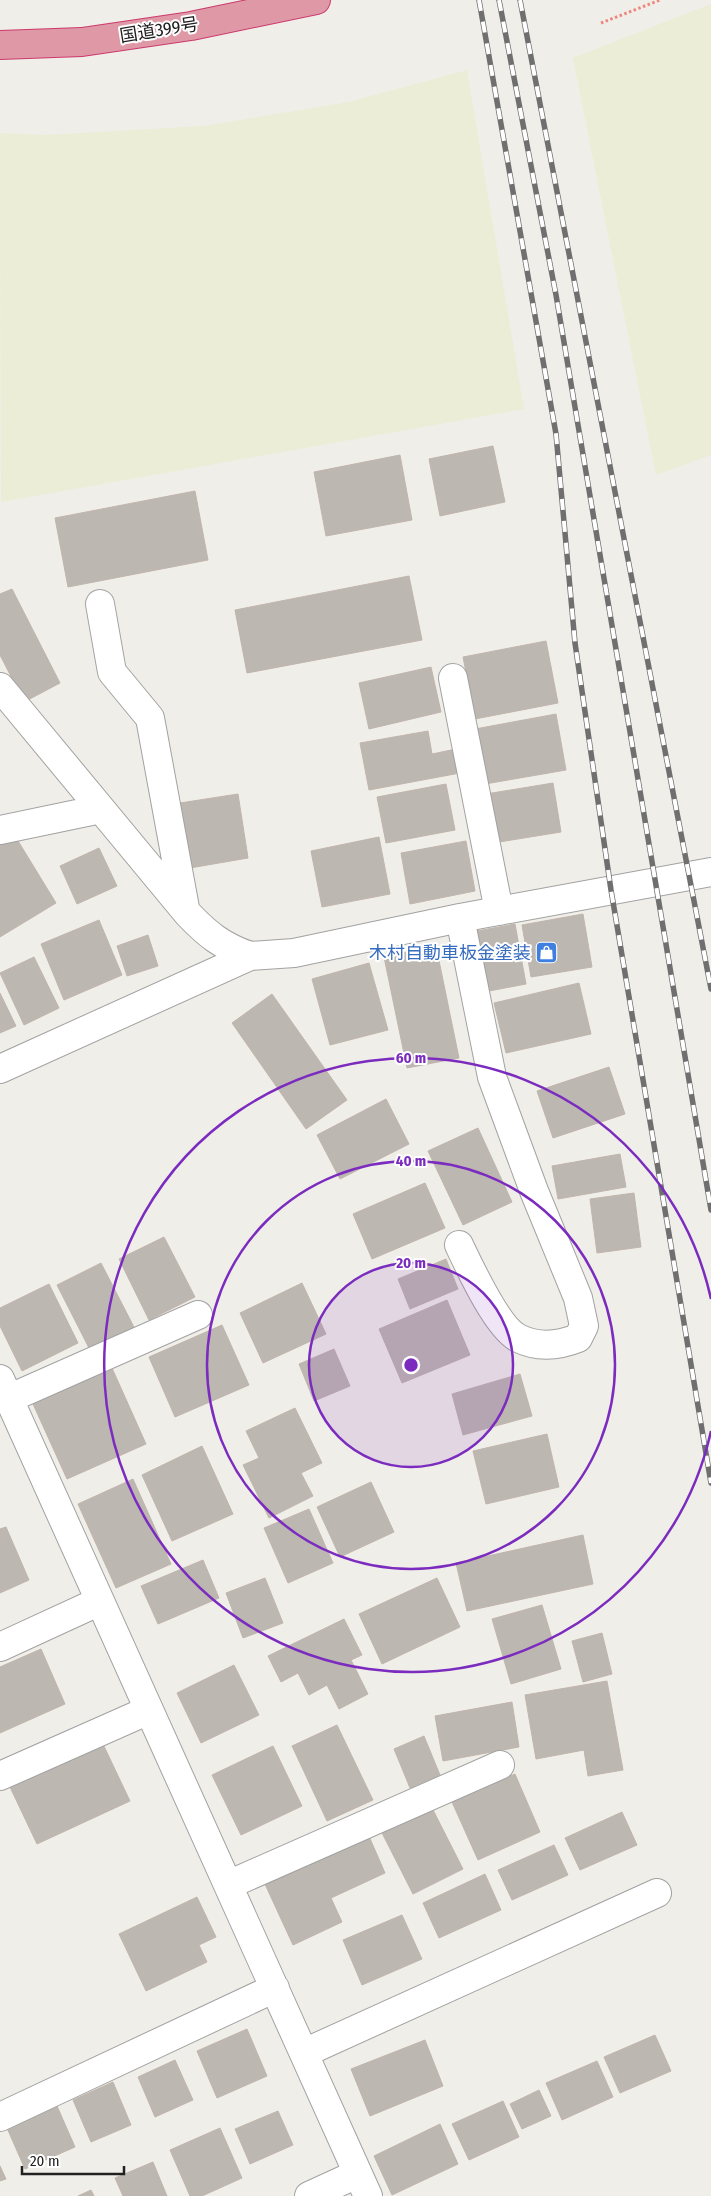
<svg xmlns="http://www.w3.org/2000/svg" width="711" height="2196" viewBox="0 0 711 2196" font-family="'Fira Sans Condensed','Noto Sans JP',sans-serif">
<rect width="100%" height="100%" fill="#f0eee8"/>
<path fill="#ebedd6" d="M711 4V455L656 475 573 58Z
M467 70 524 409 1 502 0 133 46 135 204 126 349 102Z"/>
<path fill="#bdb7b1" stroke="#c1b5ac" d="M493 446 505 502 440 516 429 459Z
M400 455 412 520 326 536 314 472Z
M195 491 208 560 68 587 55 518Z
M409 576 422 640 247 673 235 610Z
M12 589 60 683 24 702 0 655V594Z
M546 641 558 703 475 719 463 657Z
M431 667 441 712 369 729 359 683Z
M556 714 566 770 485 784 475 729Z
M428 731 432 754 456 749 460 773 369 790 360 743Z
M553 783 561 832 493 843 486 794Z
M446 784 455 830 386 843 377 797Z
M238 794 248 858 190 868 180 803Z
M15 836 56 903 0 937V845Z
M379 837 390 894 322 907 311 851Z
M466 841 475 891 410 904 401 853Z
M99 848 117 886 77 904 60 866Z
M583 914 592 967 531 977 522 925Z
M99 920 122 975 64 1000 41 944Z
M515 924 526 984 489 991 477 931Z
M148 935 158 966 127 976 117 946Z
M436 946 459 1058 407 1068 384 957Z
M34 957 59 1008 24 1025 0 973Z
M369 963 388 1030 330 1045 312 979Z
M579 983 591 1034 506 1053 494 1003Z
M0 993 16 1026 0 1033Z
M272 994 347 1100 306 1129 232 1023Z
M609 1067 625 1114 553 1138 537 1091Z
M386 1099 409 1144 340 1179 317 1135Z
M478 1128 512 1202 463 1225 428 1151Z
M620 1154 626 1187 558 1199 552 1166Z
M425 1183 445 1228 372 1259 353 1214Z
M634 1193 641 1247 597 1253 590 1199Z
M164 1237 195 1297 149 1320 119 1259Z
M446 1259 458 1289 410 1309 398 1279Z
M101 1263 135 1329 91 1352 57 1285Z
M302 1283 326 1334 263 1363 240 1313Z
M49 1284 78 1343 22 1371 0 1326V1308Z
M447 1300 470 1355 402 1383 379 1329Z
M222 1325 249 1385 175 1417 149 1357Z
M334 1349 350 1386 314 1401 299 1364Z
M112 1368 146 1444 67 1479 33 1404Z
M520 1374 532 1416 463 1435 452 1394Z
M295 1408 322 1463 301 1473 313 1496 269 1518 243 1465 259 1458 246 1431Z
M547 1434 559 1487 486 1504 473 1451Z
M202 1446 233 1514 172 1541 142 1475Z
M133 1479 171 1564 116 1588 78 1504Z
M371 1482 394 1532 340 1557 317 1507Z
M309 1509 333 1563 288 1583 264 1528Z
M6 1527 29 1580 0 1593V1529Z
M583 1535 593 1584 467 1611 456 1563Z
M203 1560 219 1598 158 1624 141 1586Z
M265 1578 283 1623 243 1638 226 1593Z
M437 1578 460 1627 382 1664 359 1614Z
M542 1605 561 1669 511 1684 492 1619Z
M344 1619 362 1655 351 1660 368 1694 339 1709 327 1685 309 1695 298 1673 281 1682 268 1656Z
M602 1633 612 1674 583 1682 572 1641Z
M41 1649 65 1704 0 1733V1667Z
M234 1665 259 1715 201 1743 177 1693Z
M607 1681 623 1770 588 1776 584 1750 536 1759 525 1695Z
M512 1702 519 1747 443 1761 435 1716Z
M337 1725 373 1800 327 1821 292 1746Z
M424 1736 440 1775 410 1788 394 1749Z
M102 1742 130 1801 37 1844 9 1785Z
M273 1746 302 1806 241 1835 212 1775Z
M515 1774 540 1832 478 1860 452 1802Z
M429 1802 463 1869 413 1894 379 1827Z
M622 1812 637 1845 580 1870 565 1838Z
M368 1834 385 1873 331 1898 342 1922 293 1945 264 1882Z
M554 1845 568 1875 512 1900 498 1870Z
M485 1874 501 1910 439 1938 423 1903Z
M197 1897 216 1937 199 1945 207 1962 146 1991 119 1934Z
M402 1915 422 1959 362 1985 343 1940Z
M247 2029 267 2076 217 2098 197 2051Z
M655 2035 671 2071 620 2093 604 2057Z
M425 2040 443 2086 370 2116 351 2069Z
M175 2060 193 2100 155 2117 138 2077Z
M597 2061 613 2097 562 2120 546 2083Z
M113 2082 131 2125 91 2142 73 2100Z
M539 2090 551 2116 522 2129 510 2104Z
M503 2101 519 2137 469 2160 452 2124Z
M57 2106 75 2147 25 2169 7 2128Z
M278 2111 293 2145 250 2164 235 2129Z
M440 2124 458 2164 392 2195 374 2156Z
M220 2128 242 2178 202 2196H190L170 2150Z
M153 2162 167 2196H123L115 2178Z
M0 2166 6 2179 0 2181Z
M91 2190 94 2196H78Z"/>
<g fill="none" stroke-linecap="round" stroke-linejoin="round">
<defs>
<path id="minor" d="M100 604 112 672 150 718 185 908
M453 678 499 911
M0 687 188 914C208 935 222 946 250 956
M0 830 101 809
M0 1069 250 956 294 953 460 918 711 872
M459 1245C470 1268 497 1327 518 1338 538 1348 558 1346 578 1338L584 1326 578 1298 534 1191 492 1077 460 918
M0 1379 368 2196
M8 1399 198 1315
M0 1647 100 1601
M0 1776 149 1710
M228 1885 500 1765
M304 2053 657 1893
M0 2117 275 1988
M309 2196 357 2174"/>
<path id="highway" d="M0 45 82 42 191 26 316 0"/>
</defs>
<use href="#minor" stroke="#a2a2a2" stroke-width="30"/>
<use href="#highway" stroke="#cb396d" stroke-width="30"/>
<path stroke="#ed877d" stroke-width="3" stroke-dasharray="2.5 2.5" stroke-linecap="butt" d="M601 23 660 0"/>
<use href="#minor" stroke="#fff" stroke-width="28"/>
<use href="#highway" stroke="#df98a6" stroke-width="28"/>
<defs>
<path id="rail" d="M479 0 556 434 575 643 611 890 711 1483
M499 0 556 295 711 1210
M520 0 711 989"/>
</defs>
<use href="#rail" stroke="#6f6f6f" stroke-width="5.5"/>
<use href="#rail" stroke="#fff" stroke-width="4" stroke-dasharray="11" stroke-linecap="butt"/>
</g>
<circle cx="411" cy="1365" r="102" fill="#7b2cbf" fill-opacity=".12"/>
<g fill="none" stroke="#7b2cbf" stroke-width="2.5">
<circle cx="411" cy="1365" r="102"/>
<circle cx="411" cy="1365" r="204"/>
<path d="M711 1431A307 307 0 1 1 711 1299"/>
</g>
<defs>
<symbol id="shop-square" viewBox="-11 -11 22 22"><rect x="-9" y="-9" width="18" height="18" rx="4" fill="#3f7fe0" stroke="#fff"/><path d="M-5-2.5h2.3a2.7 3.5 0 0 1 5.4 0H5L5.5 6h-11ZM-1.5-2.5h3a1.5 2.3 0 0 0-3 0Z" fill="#fff"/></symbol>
</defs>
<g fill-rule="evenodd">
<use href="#shop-square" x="534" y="940" width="25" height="25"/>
</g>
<g text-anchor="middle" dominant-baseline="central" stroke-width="4" stroke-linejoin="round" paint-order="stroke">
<g font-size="18" fill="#212121" stroke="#fff">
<text transform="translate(159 30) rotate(-9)">国道399号</text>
</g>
<g font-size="18" fill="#366cbe" stroke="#fff" text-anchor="end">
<text x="531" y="953">木村自動車板金塗装</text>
</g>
</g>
<circle cx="411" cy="1365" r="8" fill="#7b2cbf" stroke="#fff" stroke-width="2.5"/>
<g font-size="15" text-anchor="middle" font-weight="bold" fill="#7b2cbf" stroke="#fff" stroke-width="4" stroke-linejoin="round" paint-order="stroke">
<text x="411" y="1063">60 m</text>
<text x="411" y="1166">40 m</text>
<text x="411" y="1268">20 m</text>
</g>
<path d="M22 2166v8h102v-8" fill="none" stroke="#212121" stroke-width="2.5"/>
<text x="30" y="2166" font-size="15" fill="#212121" stroke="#ffffff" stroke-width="4" paint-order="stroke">20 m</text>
</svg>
